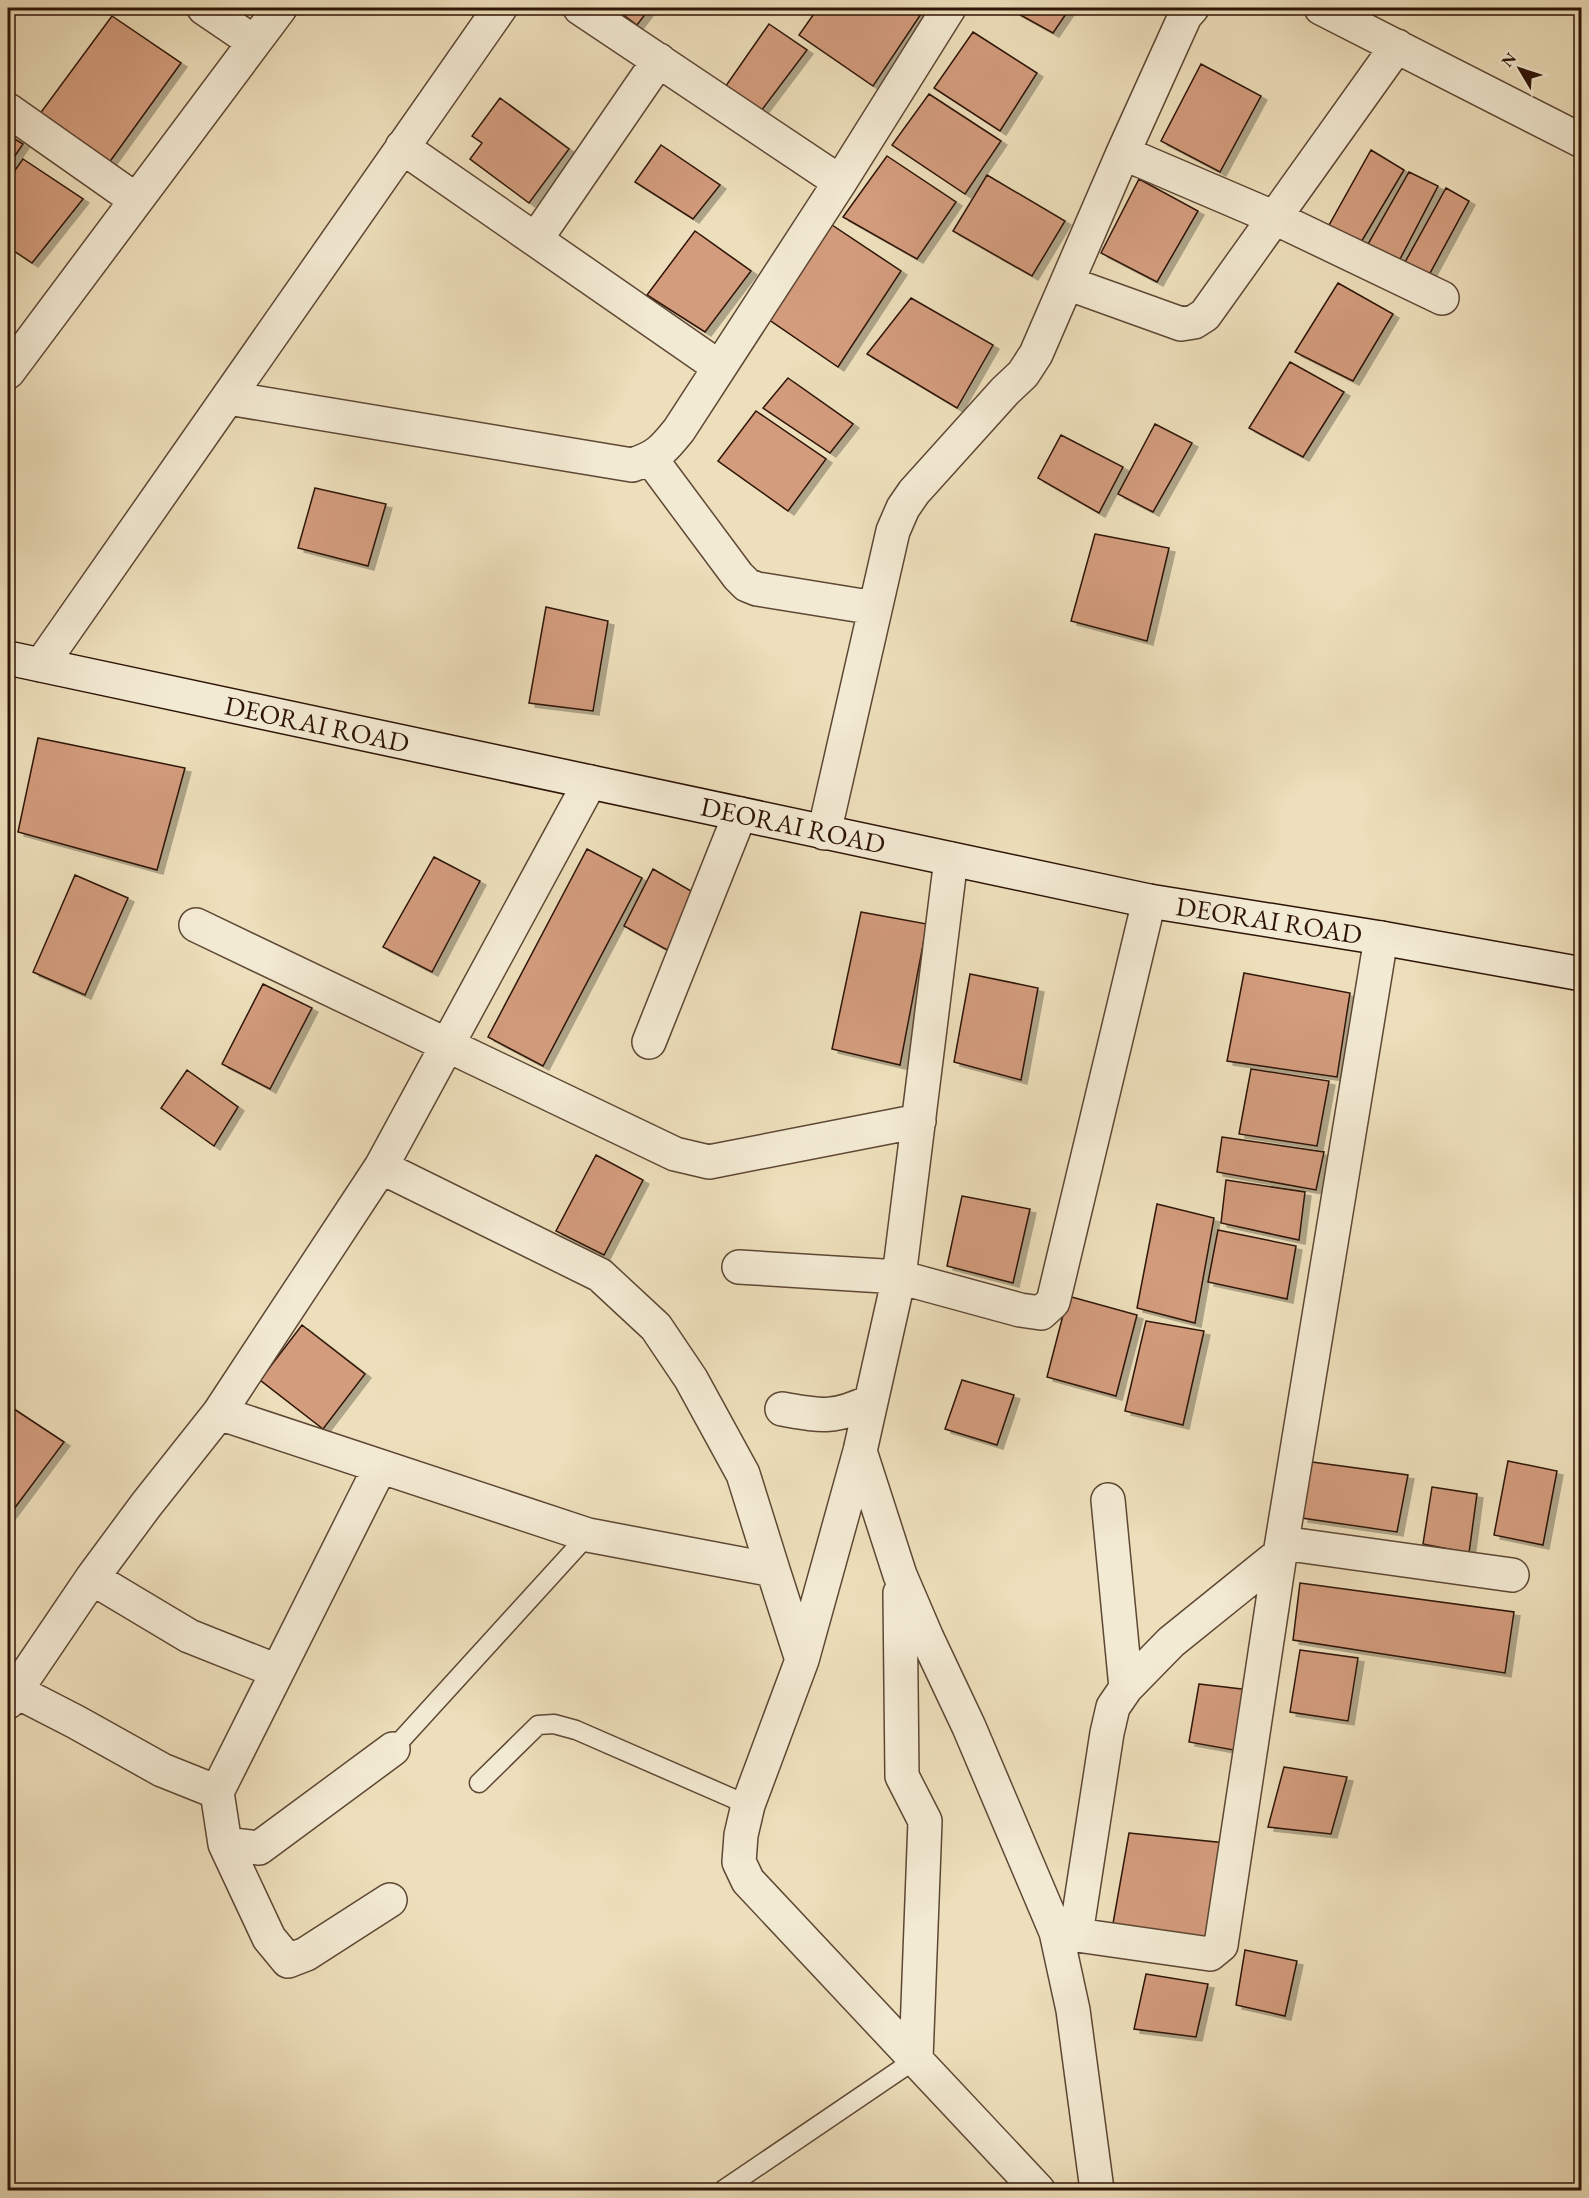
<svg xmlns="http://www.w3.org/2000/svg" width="1589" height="2198" viewBox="0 0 1589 2198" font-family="'EB Garamond',serif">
<defs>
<filter id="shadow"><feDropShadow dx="6" dy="4" stdDeviation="0" flood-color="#0004"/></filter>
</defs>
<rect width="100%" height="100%" fill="#eddfbb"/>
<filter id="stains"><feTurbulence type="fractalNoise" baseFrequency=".00333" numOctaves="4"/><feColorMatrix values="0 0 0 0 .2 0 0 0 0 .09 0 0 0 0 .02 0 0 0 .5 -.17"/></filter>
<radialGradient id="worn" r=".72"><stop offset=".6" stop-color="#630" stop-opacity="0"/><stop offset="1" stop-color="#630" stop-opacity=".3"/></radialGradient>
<path fill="#d39c7d" stroke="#2e1407" stroke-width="1.5" filter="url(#shadow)" d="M614 8H650L637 25Z
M818 8H925L873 86 799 35Z
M1008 8H1070L1053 33Z
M112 16 181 63 106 167 36 119Z
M769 24 807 50 758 115 723 90Z
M973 32 1037 73 1000 131 934 88Z
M1201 64 1261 96 1220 172 1161 141Z
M929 94 1001 141 965 194 892 145Z
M500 98 569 149 529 203 470 159 482 143 472 136Z
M8 135 23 144 8 166Z
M661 145 720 185 693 219 635 182Z
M1371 150 1404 170 1360 244 1328 227Z
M887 156 956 202 917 259 843 217Z
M23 159 83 199 32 263 8 247V180Z
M1409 172 1438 186 1398 263 1367 246Z
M987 175 1065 221 1032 276 953 231Z
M1139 179 1198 211 1157 282 1101 253Z
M1446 188 1469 201 1429 275 1404 264Z
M829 223 901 271 838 367 765 317Z
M695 231 751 271 705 332 647 295Z
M1338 283 1393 314 1353 381 1295 352Z
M911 298 993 345 957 408 867 354Z
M1290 362 1344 392 1303 457 1249 428Z
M788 378 853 424 830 453 763 408Z
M756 411 826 459 788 511 718 461Z
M1155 424 1192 443 1153 512 1118 494Z
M1061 435 1123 467 1099 513 1038 478Z
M315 488 386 504 368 566 298 548Z
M1095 534 1169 548 1147 641 1071 621Z
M546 607 608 621 593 711 529 703Z
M38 738 185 768 157 870 18 832Z
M587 849 642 878 543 1066 488 1037Z
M434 857 480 881 432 972 383 947Z
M653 869 698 895 669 951 624 926Z
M75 875 128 898 85 995 33 972Z
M861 912 927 924 900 1065 832 1049Z
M1244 973 1350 993 1337 1077 1227 1061Z
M970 974 1038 988 1021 1080 954 1062Z
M263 984 312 1008 270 1089 222 1064Z
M1251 1069 1329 1081 1317 1146 1239 1134Z
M187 1070 238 1107 214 1146 161 1108Z
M1222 1137 1324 1152 1316 1190 1217 1172Z
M596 1155 643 1180 604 1255 556 1231Z
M1226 1180 1305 1192 1299 1240 1221 1223Z
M962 1196 1030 1209 1013 1283 947 1266Z
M1157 1204 1214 1218 1195 1323 1137 1308Z
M1218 1230 1296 1246 1287 1299 1208 1282Z
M1068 1296 1137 1315 1116 1396 1047 1377Z
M1146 1321 1204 1331 1183 1425 1125 1411Z
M302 1325 365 1374 323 1429 260 1380Z
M962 1380 1014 1395 997 1445 945 1429Z
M8 1405 64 1442 8 1517Z
M1508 1461 1557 1471 1543 1545 1494 1535Z
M1312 1462 1408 1475 1397 1532 1302 1518Z
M1432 1487 1477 1494 1469 1553 1423 1544Z
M1300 1583 1514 1612 1505 1673 1293 1640Z
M1300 1650 1358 1658 1348 1721 1290 1712Z
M1199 1684 1250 1690 1239 1751 1189 1742Z
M1284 1767 1347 1777 1331 1834 1268 1827Z
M1129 1833 1226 1843 1210 1942 1112 1929Z
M1245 1950 1297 1961 1285 2016 1236 2005Z
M1146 1974 1208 1984 1196 2037 1134 2029Z"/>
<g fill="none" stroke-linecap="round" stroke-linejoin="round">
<defs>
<path id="lane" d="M393 1749 588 1535
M479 1783 538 1725 554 1724 576 1730 748 1805
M723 2190 916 2059"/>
<path id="street" d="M204 8 254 42
M580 8 840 182
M1321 8 1582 141
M8 110 136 200
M402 147 719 367
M1123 153 1275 218 1442 298
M536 239 659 60
M1067 283 1181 324 1194 322 1205 315 1397 46
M8 372 280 8
M228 398 632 465C657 457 663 450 679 430L840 182 949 8
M651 459 738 576 747 585 757 589 875 608
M41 665 500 8
M824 833 893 531 903 508 914 492 1005 391 1023 374 1036 354 1123 153 1185 16 1192 8
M951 859 899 1277 860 1451 802 1660 748 1805 741 1835 739 1862 748 1881 1038 2190
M196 925 675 1154 709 1162 919 1121
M649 1042 740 814
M381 1167 600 1275 656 1327 691 1379 743 1474 773 1570
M739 1267 899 1277 1020 1310 1041 1313 1053 1302 1149 901
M782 1409C822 1416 834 1419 871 1401
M219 1413 588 1535 773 1570 802 1660
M860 1451 900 1575 927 1638 969 1727 1056 1932 1073 2010 1097 2190
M380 1467 217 1792 225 1844 259 1848 393 1749
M1108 1500 1126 1688
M1282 1543 1512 1575
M92 1578 189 1636 277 1671
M900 1593 902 1776 925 1821 916 2059
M8 1687 76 1722 162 1770 217 1792
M8 1702 92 1578 146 1505 219 1413 381 1167 590 782
M225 1844 269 1938 288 1961 306 1954 390 1900
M1056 1932 1210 1954 1221 1945 1280 1554 1381 938
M1076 1934 1107 1733 1113 1707 1126 1688 1171 1642 1280 1554"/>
<path id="secondary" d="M8 658 1149 901 1381 938 1582 974"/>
</defs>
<use href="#lane" stroke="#5e4734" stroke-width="21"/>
<use href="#street" stroke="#5e4734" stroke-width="36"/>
<use href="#secondary" stroke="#2e1407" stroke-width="36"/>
<use href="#lane" stroke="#f3ead3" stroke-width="18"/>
<use href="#street" stroke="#f3ead3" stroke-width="33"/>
<use href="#secondary" stroke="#f3ead3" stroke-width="33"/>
</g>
<g text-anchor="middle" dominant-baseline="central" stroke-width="4.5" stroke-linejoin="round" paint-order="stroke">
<g font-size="27" fill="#2e1407" stroke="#f3ead3">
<text transform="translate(317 724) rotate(12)">DEORAI ROAD</text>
<text transform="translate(793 825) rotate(12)">DEORAI ROAD</text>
<text transform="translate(1269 920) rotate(9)">DEORAI ROAD</text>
</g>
</g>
<rect width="1589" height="2198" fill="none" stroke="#eddfbb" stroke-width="30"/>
<rect x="9" y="9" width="1571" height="2180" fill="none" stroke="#2e1407" stroke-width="3"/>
<rect x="15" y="15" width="1559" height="2168" fill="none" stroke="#2e1407" stroke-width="1.5"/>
<g transform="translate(1520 69) rotate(309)" stroke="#f3ead3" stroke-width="4.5" paint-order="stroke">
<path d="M0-4.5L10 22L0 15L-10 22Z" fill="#2e1407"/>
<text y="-9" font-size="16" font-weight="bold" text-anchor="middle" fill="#2e1407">N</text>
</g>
<rect width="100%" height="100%" filter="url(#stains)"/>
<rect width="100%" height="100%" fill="url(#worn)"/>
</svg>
